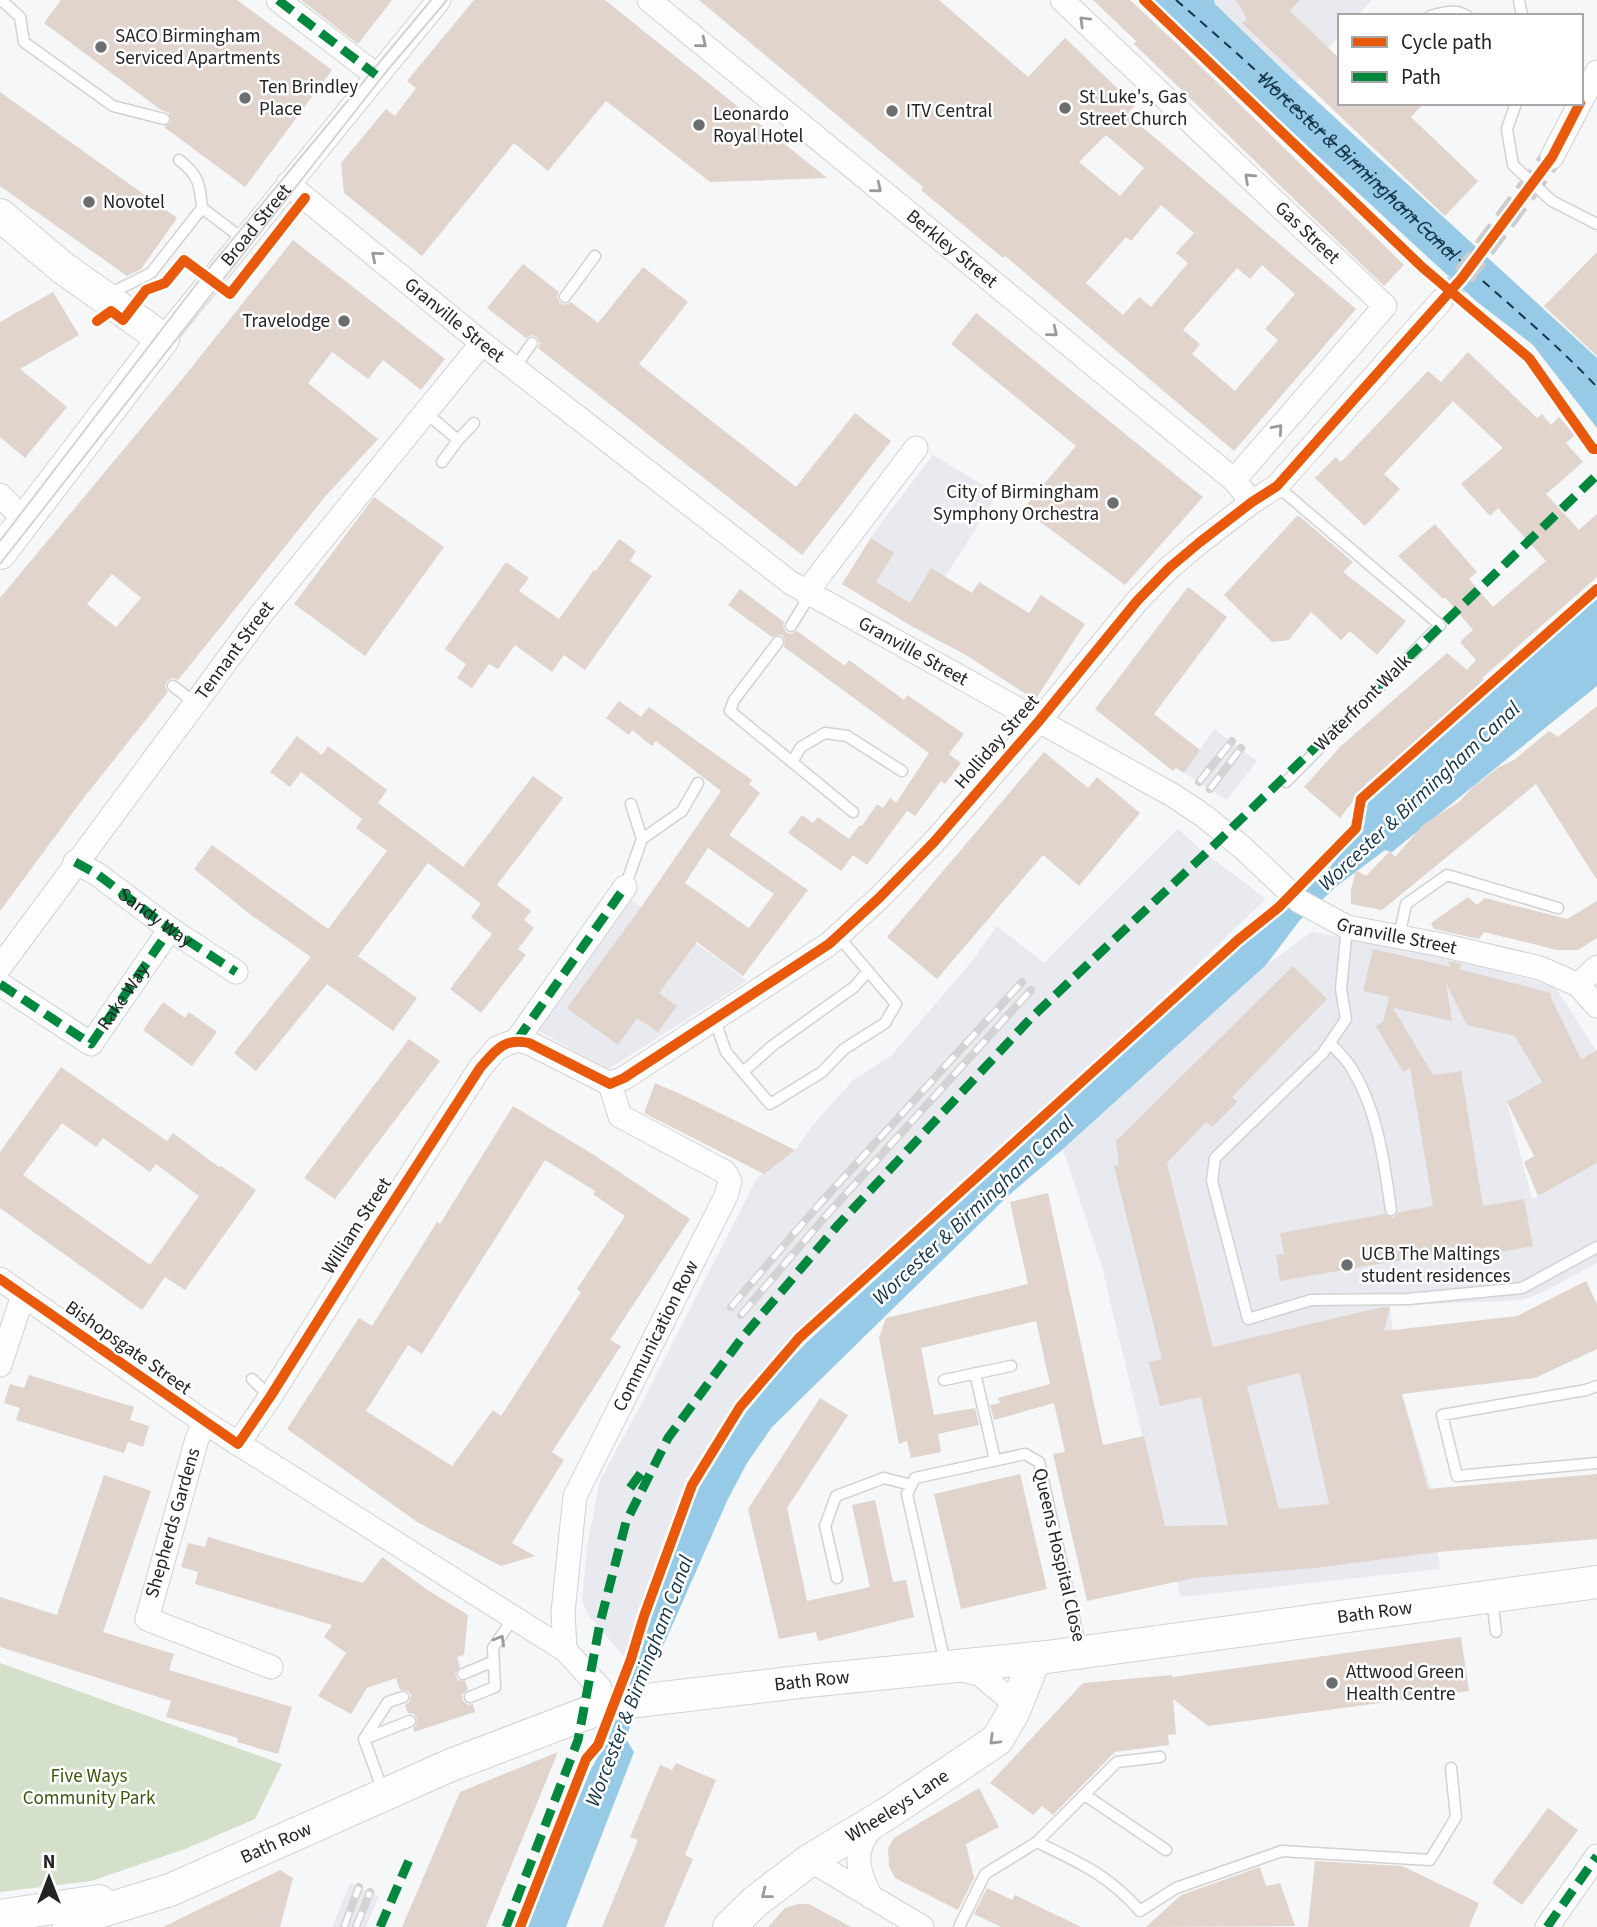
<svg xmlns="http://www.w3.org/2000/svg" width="1597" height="1927" viewBox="0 0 1597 1927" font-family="'Source Sans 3',sans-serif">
<rect width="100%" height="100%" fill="#f6f7f8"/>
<path fill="#e8eaf0" d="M1214 0H1372L1357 16H1340V35L1284 96 1215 4Z
M933 455 998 494 913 627 842 584 877 528Z
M1214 729 1257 761 1227 800 1184 773Z
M1178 829 1200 849 1266 899 1116 1042 799 1334 756 1382 708 1449 688 1484 666 1535 624 1656 588 1615 582 1600 587 1548 600 1480 642 1403 757 1178 795 1150 813 1125 853 1080 891 1056 972 961 997 926 1044 963Z
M630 899 723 962 747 981 607 1070 536 1029Z
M1312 932 1437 952 1555 987 1596 1050 1507 1102 1532 1199 1597 1163V1263L1545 1291 1522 1300 1390 1306 1399 1386 1431 1488 1440 1569 1181 1597 1102 1267 1063 1149 1266 965Z
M350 1883 379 1896 366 1927H332Z"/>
<path fill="#d5e0ca" d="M0 1663 282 1764 255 1819 185 1849 91 1881 0 1892Z"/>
<path fill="#96cae7" d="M1149 0H1214L1215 4 1282 69 1597 358V428L1533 345 1476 301 1432 261Z
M1597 597V686L1392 852 1385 850 1337 886 1300 920 1266 965 1063 1149 1009 1195 772 1427 747 1463 727 1501 664 1644 651 1660 626 1739 634 1752 566 1927H526L590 1771 608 1738 650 1622 696 1486 747 1411 777 1374 806 1343 1264 925 1283 912 1330 867 1362 827 1363 807Z"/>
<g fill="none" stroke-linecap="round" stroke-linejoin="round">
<path stroke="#133446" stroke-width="2" stroke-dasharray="9 7" stroke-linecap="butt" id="s1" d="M1176 0C1267 78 1353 161 1440 242 1492 291 1548 335 1597 387"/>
</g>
<path fill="#e0d4cc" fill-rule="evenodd" d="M61 0H237L332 70 245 187 164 127 171 122 169 113 161 110 44 23Z
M301 0H392L358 44Z
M474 0H605L827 178 710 182 606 101 548 171 514 143 422 256 344 193 341 163 386 109 395 116 416 88 407 81Z
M699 0H939L1028 77 1065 38 1135 105 1127 114 1356 309 1234 451 1005 256 1003 258 921 190 923 187ZM1106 135 1144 168 1120 196 1079 162ZM1161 205 1194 233 1176 253 1188 263 1151 307 1139 297 1123 315 1086 283 1126 237 1131 241ZM1262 265 1295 294 1265 329 1278 340 1235 391 1192 354 1200 344 1183 330 1237 268 1250 279Z
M1093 0H1130L1192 58 1404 265 1384 286 1134 44 1136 41Z
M1236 0H1300L1290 11 1340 59V103H1424L1411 117 1478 181 1445 216 1242 23 1247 19Z
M0 92 177 218 141 269 127 276 0 186Z
M293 240 445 359 421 390 383 360 368 379 332 352 308 383 378 439 323 499 178 680 173 678 167 681 165 686 168 692 82 800 0 911V598L183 378ZM112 574 141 598 116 627 87 604Z
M1597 252V356L1544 306Z
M523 264 559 292 557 297 560 303 565 305 571 302 598 323 643 267 688 302 639 364 796 487 855 413 891 441 802 555 538 348 540 343 537 337 532 335 526 338 487 308Z
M53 292 79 335 20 369 67 407 25 458 0 437V322Z
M976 313 1203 497 1125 585 1023 509 1076 446 951 344Z
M1468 352 1537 418 1542 414 1551 425 1559 417 1575 435 1566 443 1583 462 1546 494 1579 530 1597 514V577L1482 678 1485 681 1366 784 1340 818 1304 787 1340 747 1447 653 1467 670 1476 660 1460 642 1473 630 1445 597 1443 599 1398 556 1435 524 1477 572 1469 579 1493 607 1546 561 1498 508 1490 516 1461 484 1503 448 1453 401 1384 474 1400 489 1365 526 1315 478 1336 457 1341 462 1428 371 1441 382Z
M374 497 444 547 365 656 294 604Z
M1298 515 1353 562 1343 572 1406 621 1377 655 1350 631 1341 640 1311 612 1289 640 1272 642 1224 595Z
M871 538 894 553 876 582 910 603 931 568 972 593 979 582 1029 613 1041 595 1085 624 1035 700 966 655 913 627 842 584Z
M619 539 636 551 630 561 652 576 585 670 564 655 552 672 515 645 498 669 489 664 472 688 457 678 466 664 445 649 506 562 529 578 519 591 559 619 594 570 596 571Z
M1188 587 1227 617 1154 714 1200 750 1184 773 1176 768 1173 771 1095 709Z
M740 589 784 622 783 626 786 632 791 634 797 631 845 666 849 660 904 700 907 695 964 734 949 754 961 763 945 784 941 781 915 816 896 803 929 753 784 647 785 640 782 635H776L772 637 728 605Z
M619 701 641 717 649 707 752 780 749 784 760 793 729 835 808 890 743 976 697 942 659 993 677 1006 658 1032 637 1018 618 1045 567 1008 642 906 721 791 656 741 652 746 632 730 629 735 606 718ZM708 848 774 894 749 928 685 883Z
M1597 706V880L1536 784 1382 910 1351 904V890L1356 870 1366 876 1390 851 1395 857 1424 824 1459 802 1472 788 1499 767 1514 760 1549 731 1558 737Z
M297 736 322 755 328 746 387 790 378 803 463 867 533 776 563 798 497 885 531 911 524 920 534 928 518 949 526 955 481 1013 450 989 492 934 471 917 481 904 428 863 358 956 417 998 393 1031 327 984 256 1071 234 1053 311 957 251 915 194 869 212 845 328 929 387 851 356 828 362 819 301 772 290 787 270 772Z
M1044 752 1088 788 1097 777 1140 813 1079 886 1043 855 937 979 887 937Z
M890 798 907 811 867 865 853 855 841 871 788 833 802 815 813 823 818 817 849 839 860 825 862 826 877 804 883 808Z
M1468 897 1477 905 1485 898 1567 919 1597 901V938L1578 950H1557L1484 932 1479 939 1434 929 1431 923Z
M1373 949 1451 967 1448 961 1462 964 1459 969 1551 993V998L1581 1059 1597 1050V1163L1538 1196 1524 1162 1534 1156 1507 1102 1542 1082 1515 1036 1467 1025 1446 983 1452 1021 1393 1008 1433 1075 1461 1071 1483 1206 1524 1199 1533 1246 1439 1263 1437 1254 1280 1281 1276 1255 1284 1254 1280 1233 1385 1214 1393 1218 1399 1212 1433 1206 1410 1068 1403 1072 1376 1026 1383 1022 1389 997 1363 991Z
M1293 966 1327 999 1232 1097 1237 1102 1212 1127 1206 1122 1167 1163 1213 1347 1382 1307H1390L1384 1331 1517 1316 1586 1281 1597 1304V1349L1535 1378 1402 1394 1428 1489 1597 1474V1539L1438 1552 1315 1568 1193 1578 1087 1601 1053 1454 1065 1452 1054 1403 994 1420 990 1405 1000 1403 998 1398 1050 1384 1036 1321 921 1348 934 1415 975 1408 979 1425 938 1434 941 1452 911 1458 907 1441 899 1444 879 1338 886 1318 1028 1284 1010 1202 1048 1193 1103 1445 1144 1436 1165 1526 1228 1525 1201 1397 1160 1406 1149 1362 1162 1359 1114 1166 1119 1165 1116 1141ZM1300 1373 1329 1504 1279 1509 1247 1386Z
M163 1002 185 1018 189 1012 217 1032 192 1066 143 1030Z
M409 1039 440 1061 335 1199 304 1178Z
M61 1067 167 1141 173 1133 219 1167 221 1166 256 1190 185 1290 165 1277 142 1310 0 1208V1152ZM62 1123 96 1147 103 1138 150 1172 156 1164 199 1196 150 1265 23 1175Z
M655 1083 687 1097 795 1150 764 1174 644 1113Z
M513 1106 594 1155 690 1219 610 1340 621 1346 552 1452 564 1460 512 1543 535 1556 501 1566 417 1522 287 1429 359 1318 372 1326 437 1222 440 1224ZM545 1160 595 1191 593 1194 625 1216 577 1289 581 1292 501 1416 493 1410 452 1466 366 1411 408 1345 422 1354Z
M29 1375 134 1407 130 1420 149 1426 143 1447 128 1442 124 1453 16 1420 20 1408 4 1403 10 1384 24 1388Z
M820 1398 848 1415 787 1508 807 1601 870 1587 852 1505 875 1500 893 1582 906 1580 914 1617 818 1641 816 1632 779 1639 748 1509Z
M1020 1474 1047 1589 961 1609 934 1494Z
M104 1475 151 1491 103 1632 174 1654 169 1670 292 1707 278 1754 237 1742 238 1738 166 1717 171 1701 0 1647V1597L57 1615Z
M208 1537 363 1583 382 1557 429 1591 468 1615 464 1655 457 1657 460 1667 455 1674 458 1680 465 1681 468 1689 462 1695 463 1701 468 1705 473 1704 475 1712 414 1732 413 1728 416 1725 417 1719 414 1714 408 1713 405 1705 409 1702 411 1695 408 1691 400 1690 396 1678 367 1688 351 1714 318 1696 346 1653 324 1637 332 1625 195 1584 198 1572 181 1567 188 1543 205 1547Z
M1461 1637 1469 1691 1208 1726 1173 1699 1176 1734 1168 1735 1169 1745 1115 1752 1053 1815 1042 1806 1033 1815 990 1783 1083 1683 1172 1675V1677Z
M558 1752 486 1927H402L460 1792Z
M676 1763 716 1780 685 1855 693 1859 664 1927H602L638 1840 630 1837 660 1765 672 1770Z
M979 1788 999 1827 966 1844 974 1878 958 1910 895 1878 889 1866 888 1848 894 1838Z
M1548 1808 1578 1830 1522 1905 1492 1883Z
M1315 1861 1402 1866 1479 1903 1469 1927H1308Z
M1260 1867 1266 1886 1280 1883 1295 1926 1146 1927 1181 1895Z
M280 1870 293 1878 280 1927H163Z
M987 1888 1012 1900 1015 1895 1081 1927H1001L974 1914Z
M798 1904H809L851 1927H768L785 1908Z"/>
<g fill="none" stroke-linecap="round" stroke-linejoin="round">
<path stroke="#cccdce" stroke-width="23" stroke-dasharray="23 11" stroke-linecap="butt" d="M1441 301 1462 278 1552 157"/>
<defs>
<path id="lane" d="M1 0 20 17 24 42 113 106 164 119
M1519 0 1522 16
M1430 16C1443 13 1455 8 1467 16
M1516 103 1507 129 1513 165 1552 201 1597 224
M202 208 243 239
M109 294 151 273 202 208C200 185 199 175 179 160
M565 297 595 256
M514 369 532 343
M425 412 458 440
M442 462 458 440 474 423
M1277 486 1440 625 1286 782
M791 626 810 595
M778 642 734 700 730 711 853 812
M173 686 195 703
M792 762 801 747 825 733 847 736 902 771
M642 839 682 811 698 783
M625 887 642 839 631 804
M1347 927 1341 989 1346 1019 1323 1053 1215 1158 1212 1181 1248 1319 1311 1300 1408 1299 1522 1288 1597 1247
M1399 937 1406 904 1447 875 1558 908
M714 1018 726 1052 770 1104 822 1072 844 1049 885 1023 896 1004 838 936
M1331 1044C1338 1052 1347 1060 1352 1069 1378 1111 1384 1162 1391 1210
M743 1072 772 1046 854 987 868 971
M975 1373 995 1460
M252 1379 270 1397
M944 1380 1011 1366
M1597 1386 1586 1390 1442 1415 1457 1476 1597 1463
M837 1578 825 1526 836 1496 884 1478 911 1485
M1492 1599 1496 1632
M945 1663 907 1494 915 1478 1025 1454 1039 1462 1081 1649
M463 1674 494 1661
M470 1697 495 1687 493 1648 513 1618
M364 1739 388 1702 403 1697
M383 1791 364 1739 410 1721
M1085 1795 1166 1850
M1037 1842C1078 1862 1109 1875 1140 1911L1176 1888 1282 1851 1430 1860 1456 1817 1451 1768
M959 1927 985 1874 1037 1842 1117 1762 1160 1757"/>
<g id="street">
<path d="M278 0 376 75"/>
<path id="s2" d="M649 0 1234 480 1252 502"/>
<path id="s3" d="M1062 0 1385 306 1234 480"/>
<path d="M1581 101 1597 72"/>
<path d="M1552 157 1580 103"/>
<path id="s4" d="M288 184 482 343 791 583 1174 796 1204 816 1243 848 1299 901 1347 927 1442 945 1540 968 1578 985 1597 1006"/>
<path id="s5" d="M163 339 439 0"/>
<path d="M0 495 25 520"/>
<path d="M806 593 916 448"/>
<path id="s6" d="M75 862 97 874 170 929 236 972"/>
<path id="s7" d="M0 967 262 613 482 343"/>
<path id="s8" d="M0 984 91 1044 170 929"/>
<path d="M1578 985 1597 967"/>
<path d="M517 1040 529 1043 610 1084"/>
<path d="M610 1084 624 1078 829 944 879 898 934 842 1039 721 1137 601 1169 568 1200 542 1252 502 1277 486 1441 301"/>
<path d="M0 1279 204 1422 565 1650 600 1688 599 1707"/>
<path d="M0 1365 23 1295"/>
<path d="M204 1422 197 1439 147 1619 271 1667"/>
<path d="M238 1444 270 1397 372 1235 480 1068 497 1048 517 1040 625 887"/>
<path id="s9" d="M565 1650 563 1612 575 1496 726 1196 730 1181 725 1172 620 1116 610 1084"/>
<path d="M959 1669 981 1675 1008 1698 1013 1713"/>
<path d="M810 1860 922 1927"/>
<path d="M871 1897C857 1870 851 1848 875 1825"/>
<path d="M1547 1927 1597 1856"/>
</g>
<g id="secondary">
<path d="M0 215 63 268 163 339 0 553"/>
<path d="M0 1916 99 1901"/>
<path id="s10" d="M69 1927 95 1913 170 1890 451 1765 611 1704 807 1681 1047 1657 1597 1582"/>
<path id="s11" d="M729 1927 756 1901 810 1860 888 1813 997 1740 1013 1713 1035 1658"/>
</g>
</defs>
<use href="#lane" stroke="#d1d2d3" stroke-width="13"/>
<use href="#street" stroke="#d1d2d3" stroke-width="25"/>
<use href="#secondary" stroke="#d1d2d3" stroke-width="34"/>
<use href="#lane" stroke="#fefefe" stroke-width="10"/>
<use href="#street" stroke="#fefefe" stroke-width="23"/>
<use href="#secondary" stroke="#fefefe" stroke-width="32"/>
<path stroke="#d3d3d4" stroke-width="2" d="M0 541 204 274 431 0
M0 564 386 72 447 0"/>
<defs>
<path id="rail" d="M1199 782 1232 741
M1210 789 1241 748
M731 1307 816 1208 1022 982
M741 1315 825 1217 1031 990
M344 1927 359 1887
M356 1927 370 1892"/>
</defs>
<use href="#rail" stroke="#d3d3d4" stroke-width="8"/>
<use href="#rail" stroke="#fff" stroke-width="5" stroke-dasharray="16" stroke-linecap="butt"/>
<path stroke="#00873e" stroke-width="9" stroke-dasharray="18 9" stroke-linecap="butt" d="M278 0 376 75
M75 862 97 874 170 929 236 972
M0 984 91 1044 170 929
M517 1040 625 887
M630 1488 644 1469
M380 1927 410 1858
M506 1927 578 1740 600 1623 626 1522 668 1438 741 1339 838 1225 1031 1018 1206 853 1597 475
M1547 1927 1597 1856"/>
<defs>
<path id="cycleway" d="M1144 0 1422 267 1529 358 1593 449H1597
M97 321 111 311 123 320 146 290 165 283 184 260 230 294 305 198
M0 1279 238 1444 270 1397 372 1235 480 1068C495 1051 504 1037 529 1043L610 1084 624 1078 829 944 879 898 934 842 1039 721 1137 601 1169 568 1200 542 1252 502 1277 486 1462 278 1552 157 1580 103
M520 1927 586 1759 598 1745 631 1659 644 1616 692 1485 740 1407 799 1338 1238 940 1279 907 1356 828 1361 799 1597 589"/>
</defs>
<use href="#cycleway" stroke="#fff" stroke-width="15"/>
<use href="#cycleway" stroke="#e8590c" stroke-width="10"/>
</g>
<defs><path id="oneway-chevron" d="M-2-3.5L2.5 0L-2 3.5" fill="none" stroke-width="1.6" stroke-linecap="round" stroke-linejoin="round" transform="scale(1.75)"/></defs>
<g stroke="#9b9b9c">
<use href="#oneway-chevron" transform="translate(1084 21) rotate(-136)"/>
<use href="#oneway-chevron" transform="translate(702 43) rotate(39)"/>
<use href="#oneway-chevron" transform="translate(1249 178) rotate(-137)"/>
<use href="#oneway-chevron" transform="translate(877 188) rotate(39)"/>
<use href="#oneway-chevron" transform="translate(376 256) rotate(-140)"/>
<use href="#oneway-chevron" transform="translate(1053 332) rotate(39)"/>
<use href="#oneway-chevron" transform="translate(1278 429) rotate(-49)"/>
<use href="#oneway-chevron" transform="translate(500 1640) rotate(-60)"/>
<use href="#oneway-chevron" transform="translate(994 1740) rotate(136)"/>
<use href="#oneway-chevron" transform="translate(766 1894) rotate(142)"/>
</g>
<g fill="#6c6d6e" stroke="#fff" stroke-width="2.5">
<circle cx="101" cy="47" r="7"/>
<circle cx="245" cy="98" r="7"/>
<circle cx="1065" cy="108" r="7"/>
<circle cx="892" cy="111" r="7"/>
<circle cx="699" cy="125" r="7"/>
<circle cx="89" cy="202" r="7"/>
<circle cx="344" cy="321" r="7"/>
<circle cx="1113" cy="503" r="7"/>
<circle cx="1347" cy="1265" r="7"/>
<circle cx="1332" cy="1683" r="7"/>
</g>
<g text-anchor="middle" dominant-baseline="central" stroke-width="5" stroke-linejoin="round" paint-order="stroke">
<g font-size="19" fill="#222324" stroke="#fff" text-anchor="start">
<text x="115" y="36">SACO Birmingham<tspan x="115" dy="22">Serviced Apartments</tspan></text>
<text x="259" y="87">Ten Brindley<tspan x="259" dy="22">Place</tspan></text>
<text x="1079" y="97">St Luke's, Gas<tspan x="1079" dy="22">Street Church</tspan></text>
<text x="906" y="111">ITV Central</text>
<text x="713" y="114">Leonardo<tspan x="713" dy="22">Royal Hotel</tspan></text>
<text x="103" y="202">Novotel</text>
<text x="330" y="321" text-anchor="end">Travelodge</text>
<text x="1099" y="492" text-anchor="end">City of Birmingham<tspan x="1099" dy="22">Symphony Orchestra</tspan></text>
<text x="1361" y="1254">UCB The Maltings<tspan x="1361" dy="22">student residences</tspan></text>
<text x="1346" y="1672">Attwood Green<tspan x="1346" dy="22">Health Centre</tspan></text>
</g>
<g font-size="19" fill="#222324" stroke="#fff">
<text stroke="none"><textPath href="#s5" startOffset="147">Broad Street</textPath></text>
<text stroke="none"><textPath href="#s3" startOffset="338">Gas Street</textPath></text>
<text stroke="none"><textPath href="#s2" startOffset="392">Berkley Street</textPath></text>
<text stroke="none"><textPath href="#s4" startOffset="215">Granville Street</textPath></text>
<text stroke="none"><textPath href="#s7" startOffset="394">Tennant Street</textPath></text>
<text stroke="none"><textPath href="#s4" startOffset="782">Granville Street</textPath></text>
<text transform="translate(1363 703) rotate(-45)">Waterfront Walk</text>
<text transform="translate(997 742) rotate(-49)">Holliday Street</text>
<text stroke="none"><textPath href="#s6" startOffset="98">Sandy Way</textPath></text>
<text stroke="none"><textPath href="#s4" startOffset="1349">Granville Street</textPath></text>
<text stroke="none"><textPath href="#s8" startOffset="166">Rake Way</textPath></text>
<text transform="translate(357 1226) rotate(-57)">William Street</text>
<text stroke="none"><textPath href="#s9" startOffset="334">Communication Row</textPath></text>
<text transform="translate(128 1348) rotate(35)">Bishopsgate Street</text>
<text transform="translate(173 1523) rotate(-74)">Shepherds Gardens</text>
<text transform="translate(1059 1555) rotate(77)">Queens Hospital Close</text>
<text stroke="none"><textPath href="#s10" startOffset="1356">Bath Row</textPath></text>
<text stroke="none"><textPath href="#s10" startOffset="789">Bath Row</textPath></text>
<text stroke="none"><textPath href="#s11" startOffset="208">Wheeleys Lane</textPath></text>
<text stroke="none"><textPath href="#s10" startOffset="224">Bath Row</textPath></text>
</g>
<g font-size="19" fill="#3b560f" stroke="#fff">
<text x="89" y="1776">Five Ways<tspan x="89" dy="22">Community Park</tspan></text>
</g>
<g font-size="21" font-style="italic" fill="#133446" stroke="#fff">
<text stroke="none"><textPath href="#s1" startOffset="247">Worcester &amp; Birmingham Canal</textPath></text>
<text transform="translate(1419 796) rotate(-43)">Worcester &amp; Birmingham Canal</text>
<text transform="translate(973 1210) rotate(-43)">Worcester &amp; Birmingham Canal</text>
<text transform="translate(639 1681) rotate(-69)">Worcester &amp; Birmingham Canal</text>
</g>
</g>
<rect x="1338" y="14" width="245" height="91" fill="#ffffff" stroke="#a7a7a7" stroke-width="2"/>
<rect x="1352" y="37" width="35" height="10" fill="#e8590c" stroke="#a7a7a7" stroke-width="2"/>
<text x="1401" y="49" font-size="21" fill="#222324">Cycle path</text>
<rect x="1352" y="72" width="35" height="10" fill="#00873e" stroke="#a7a7a7" stroke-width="2"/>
<text x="1401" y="84" font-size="21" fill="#222324">Path</text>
<g transform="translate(49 1878)" stroke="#ffffff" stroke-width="5" paint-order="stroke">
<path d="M0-5L12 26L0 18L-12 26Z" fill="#222324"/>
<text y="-10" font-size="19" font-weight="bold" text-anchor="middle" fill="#222324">N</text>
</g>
</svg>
